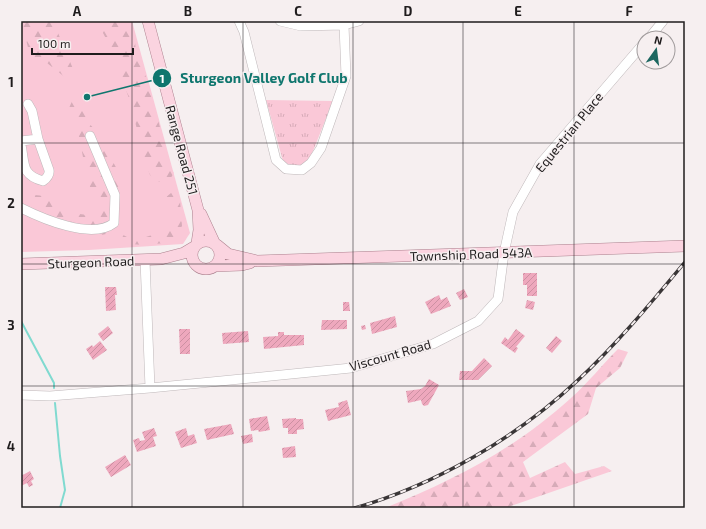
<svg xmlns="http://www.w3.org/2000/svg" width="706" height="529" viewBox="0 0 706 529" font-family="'Exo 2',sans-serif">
<defs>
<pattern id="forest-firs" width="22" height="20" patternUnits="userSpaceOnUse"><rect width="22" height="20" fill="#fac8d7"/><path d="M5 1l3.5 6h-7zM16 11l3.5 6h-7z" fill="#d6abb8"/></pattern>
<pattern id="park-tufts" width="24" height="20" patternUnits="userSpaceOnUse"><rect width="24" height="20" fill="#fac8d7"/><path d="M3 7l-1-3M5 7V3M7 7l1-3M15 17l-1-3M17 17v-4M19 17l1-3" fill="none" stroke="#d6abb8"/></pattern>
<pattern id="building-hatch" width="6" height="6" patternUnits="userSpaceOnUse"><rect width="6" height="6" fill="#eea8bd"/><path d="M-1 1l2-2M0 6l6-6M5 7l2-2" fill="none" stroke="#cc90a2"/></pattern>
</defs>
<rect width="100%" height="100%" fill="#f6eff0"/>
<path fill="#fac8d7" d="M21 21H132L190 233 183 244 89 250 21 252Z"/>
<path fill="url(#forest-firs)" d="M21 21H53L76 76 66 78 47 63 30 55Z
M110 21H129V28L135 39 136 57 145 74 165 145 163 156 174 173 168 182H159L150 175 141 152 143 147 138 134 131 104 122 79 118 61 103 33V24Z
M74 97 87 108 86 120 96 131 118 171 115 179 120 190 111 193 114 227 118 232 134 241C140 239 146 237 152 235 167 231 170 236 176 218L172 208 165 198 171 193H176L180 200 182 226 172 240 165 243 144 245 131 244 120 240 111 233 91 237 44 215 33 206 35 195 53 197 61 208 72 213 95 216 100 210 88 182 79 137 69 108Z
M618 349 628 352 620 368 596 388 588 414 523 462 530 478 565 462 575 474 604 466 612 471 505 508H385C455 480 516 448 571 398 588 383 602 365 618 349Z"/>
<path fill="url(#park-tufts)" d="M266 100 333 101 309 161C301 167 290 167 283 161Z"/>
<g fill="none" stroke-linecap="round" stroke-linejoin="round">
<path stroke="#80dad0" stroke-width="2" d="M21 321 54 383V388
M55 403 60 456 65 490 60 508"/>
</g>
<path fill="url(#building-hatch)" d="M523 273H537V296H527V285H523Z
M105 287H116L117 295H115L116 310 106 311Z
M464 289 468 297 460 300 456 293Z
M439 295 441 300 447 297 451 306 431 314 425 302Z
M527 300 535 302 533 310 525 308Z
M343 302H349L350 311H343Z
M395 316 397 327 372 334 370 323Z
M322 320H347V329L321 330Z
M365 325 366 329 362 330 361 326Z
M108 326 113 333 103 341 98 334Z
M179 329H190V354H180Z
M516 329 525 336 516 347 518 348 515 353 501 343 505 337 508 340Z
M248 331 249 342 223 344 222 333Z
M278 332H284V335H304V345L264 349 263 337 278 336Z
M556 336 562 341 552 353 546 348Z
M100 341 107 350 93 360 86 349 92 345 93 347Z
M484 358 492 366 478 380H459L460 371H472Z
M429 379 439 385 428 405 424 406 422 404 421 400 408 403 406 391 421 389 425 386Z
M347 400 351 415 328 421 325 410 339 407 338 403Z
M267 416 270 430 259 432 258 430 251 431 249 419Z
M296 418V419H303L304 429 297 430V434H288V428H283L282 419Z
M231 424 234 434 207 440 204 429Z
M154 428 157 436 153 437 156 446 137 452 133 440 139 438 140 441 145 440 142 432Z
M186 428 188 436 194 434 197 443 181 448 175 432Z
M252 434 253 442 243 444 241 436Z
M295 446 296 457 283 458 282 448Z
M125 455 131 465 111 477 105 467Z
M30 471 34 479 31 481 33 485 29 487 27 483 21 486V476Z"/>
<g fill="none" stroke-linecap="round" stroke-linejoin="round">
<defs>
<path id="minor" d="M239 21 244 32 276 160 286 169 302 170 311 163 321 148 346 76 344 25
M280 21 301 26 344 25 359 21
M649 38 663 21
M21 141 38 139
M21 145C25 164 21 175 43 181 47 178 50 175 49 170L38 139 32 111 28 104
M21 208C43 219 92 240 114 223L115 195 90 136
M145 260 150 388
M21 395 50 396 150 388 351 368 433 344 478 321 498 299 504 253 513 212 540 164 644 43"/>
<path id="major" d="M148 21 198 210 199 230 197 243
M201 214 214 242
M192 255a14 14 0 1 1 28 0a14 14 0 1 1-28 0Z
M217 245 228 254 257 261 685 246
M21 264 161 259 184 253 194 247
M215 266 242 265 250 263"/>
</defs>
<use href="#minor" stroke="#bfb8ba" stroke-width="10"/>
<use href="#major" stroke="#ac818e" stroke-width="12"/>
<use href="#minor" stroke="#fff" stroke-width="9"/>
<use href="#major" stroke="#fbd4e0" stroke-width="11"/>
<defs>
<path id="rail" d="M355 508C435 485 516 438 577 381 616 345 651 303 685 262"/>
</defs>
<use href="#rail" stroke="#3a3637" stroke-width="3.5"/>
<use href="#rail" stroke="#f6eff0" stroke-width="2" stroke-dasharray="6" stroke-linecap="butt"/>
</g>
<path fill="none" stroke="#1f1c1d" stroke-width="1" stroke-opacity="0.55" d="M132 21V508M243 21V508M353 21V508M463 21V508M574 21V508M21 143H685M21 264H685M21 386H685"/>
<g text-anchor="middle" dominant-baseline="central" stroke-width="3" stroke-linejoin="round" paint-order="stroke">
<g font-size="13" fill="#1f1c1d" stroke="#f6eff0">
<text transform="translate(569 132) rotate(-51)">Equestrian Place</text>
<text transform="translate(182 150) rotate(75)">Range Road 251</text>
<text transform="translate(471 254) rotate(-2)">Township Road 543A</text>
<text transform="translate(91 262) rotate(-2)">Sturgeon Road</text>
<text transform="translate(390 355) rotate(-16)">Viscount Road</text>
</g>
</g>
<path fill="none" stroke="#0f766e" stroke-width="1.5" d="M87 97L162 78"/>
<g fill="#0f766e" stroke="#f6eff0" stroke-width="1.5">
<circle cx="87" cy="97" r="4"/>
<circle cx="162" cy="78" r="10"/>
</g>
<g font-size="12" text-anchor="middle" font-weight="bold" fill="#fff">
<text x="162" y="83">1</text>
</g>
<g font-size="14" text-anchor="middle" font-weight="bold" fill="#0f766e" stroke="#f6eff0" stroke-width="3" stroke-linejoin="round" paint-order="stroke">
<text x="264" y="83">Sturgeon Valley Golf Club</text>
</g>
<rect width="706" height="529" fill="none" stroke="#f6eff0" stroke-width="44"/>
<g transform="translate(656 50) rotate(14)"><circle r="19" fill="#f6eff0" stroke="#a09b9c"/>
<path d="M0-3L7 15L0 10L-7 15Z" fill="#1c6760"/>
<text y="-6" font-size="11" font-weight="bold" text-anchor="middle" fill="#1f1c1d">N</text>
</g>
<path d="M32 48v6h101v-6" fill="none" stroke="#1f1c1d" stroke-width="2"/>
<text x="38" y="48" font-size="12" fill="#1f1c1d" stroke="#f6eff0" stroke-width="3" paint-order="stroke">100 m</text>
<rect x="22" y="22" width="662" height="485" fill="none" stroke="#1f1c1d" stroke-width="1.5"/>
<g font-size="13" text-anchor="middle" font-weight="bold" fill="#1f1c1d">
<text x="77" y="16">A</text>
<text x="188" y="16">B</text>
<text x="298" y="16">C</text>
<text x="408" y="16">D</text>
<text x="518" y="16">E</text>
<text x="629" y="16">F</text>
<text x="11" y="87">1</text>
<text x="11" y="208">2</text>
<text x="11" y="330">3</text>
<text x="11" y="451">4</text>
</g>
</svg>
